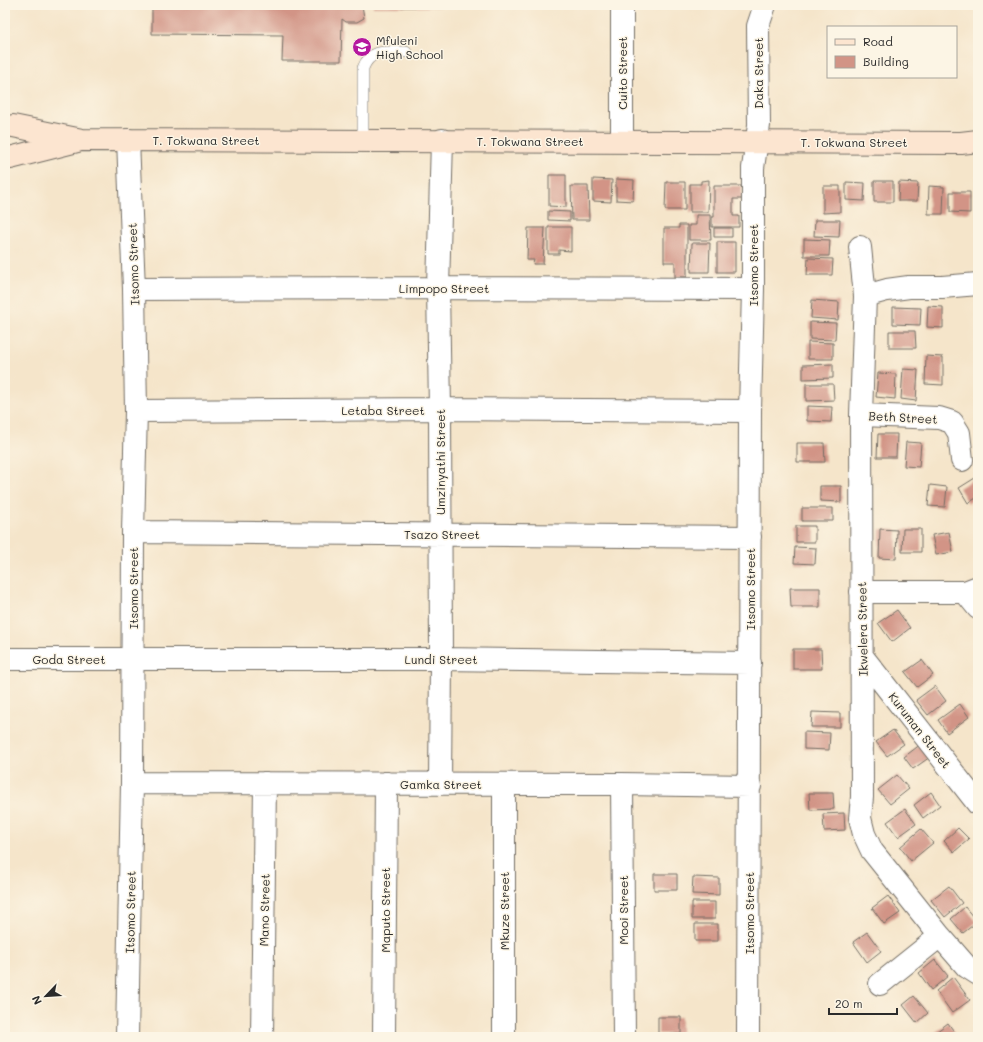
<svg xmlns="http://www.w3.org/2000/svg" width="983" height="1042" viewBox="0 0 983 1042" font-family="Mali,sans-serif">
<rect width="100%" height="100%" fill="#fcf5e5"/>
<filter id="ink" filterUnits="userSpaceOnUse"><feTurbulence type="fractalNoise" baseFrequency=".025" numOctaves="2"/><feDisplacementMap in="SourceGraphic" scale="8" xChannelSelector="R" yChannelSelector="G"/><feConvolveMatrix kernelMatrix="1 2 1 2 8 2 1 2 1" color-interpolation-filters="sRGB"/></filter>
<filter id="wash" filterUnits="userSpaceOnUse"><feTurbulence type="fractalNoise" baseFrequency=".012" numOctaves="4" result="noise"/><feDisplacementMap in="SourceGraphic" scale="16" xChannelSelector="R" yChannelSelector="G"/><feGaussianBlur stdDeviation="0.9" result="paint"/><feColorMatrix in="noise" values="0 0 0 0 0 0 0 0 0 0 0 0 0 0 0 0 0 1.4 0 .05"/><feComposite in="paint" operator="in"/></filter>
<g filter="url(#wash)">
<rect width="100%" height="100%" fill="#f5e5ca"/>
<g id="blocks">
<path fill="#d29486" d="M152 5H362L364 18 357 22H346L342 19 341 61H282L283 35 152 34Z
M373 5H474V7H373Z
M549 175H566V207L549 206Z
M593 179 612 180 611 202 593 201Z
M616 179 634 180 633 201 616 200Z
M709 180 708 212H690V184H701V181Z
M874 181H893V202H874Z
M666 182H685V210H665Z
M846 182 865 183 864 201 846 200Z
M899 182 918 183 917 201H898Z
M571 186H588L589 220H572Z
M714 186H742V199H733V216H739V227H712V217H714Z
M823 186H840V212L823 213Z
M929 186 944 187 943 214H928Z
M950 192H970V213L950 212Z
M548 211 570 212V221L548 220Z
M696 215H710L711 240H689V225H696Z
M815 220H840L839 237 814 236Z
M679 225H687V277H675V262H664V228H679Z
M548 227H571V251L559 250V254H548Z
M528 228H545L543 264H533L534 260H527Z
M714 228H732V237H714Z
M804 239 830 240 829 256H804Z
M717 242H735V272H717Z
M692 243H710L709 272H691Z
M808 258 833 259 832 275H807Z
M812 300 839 302 838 320 811 318Z
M928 306 943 307V328L927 327Z
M893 307 921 308 920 325 893 324Z
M810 322 836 323 835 340 810 339Z
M889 331H915L916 348H889Z
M808 342 833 343V359H808Z
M926 356 943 357V385L925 384Z
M977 361H978V384H976Z
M833 364V378L803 379V365Z
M903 369 918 370 916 401 901 399Z
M878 373 896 374 895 399 876 397Z
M806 384H833L834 400 806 401Z
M807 406 832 407 831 422 807 421Z
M878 434H897L896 457H877Z
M906 442 921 443 919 467 904 466Z
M797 443H824L825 462H797Z
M975 478 978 483V497L968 503 959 488Z
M930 485 947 487 945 507 928 506Z
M820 486H841V502L820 501Z
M802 508H833V521H802Z
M796 526H815V542H796Z
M880 529 897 530 896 559 879 558Z
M903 529H921V552H902Z
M949 532 953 552 936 555 932 535Z
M795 547 816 548 815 564 794 563Z
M790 588H820V607H791Z
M897 610 910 628 892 642 878 623Z
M793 649H821L822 669H793Z
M922 660 933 675 917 687 905 672Z
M935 686 946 701 928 715 916 700Z
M960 704 969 717 947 733 938 720Z
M812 712 840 713V727H811Z
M893 730 904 744 887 756 876 742Z
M804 732 830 733 829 750 804 749Z
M921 744 930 757 913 769 904 757Z
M897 775 909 789 890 804 878 790Z
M931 792 940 805 923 818 914 805Z
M809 793H833L834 809 810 810Z
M905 809 916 824 898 837 887 822Z
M844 813 845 830 824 831 823 814Z
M958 828 969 839 954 852 944 841Z
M921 829 933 843 911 861 900 847Z
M654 874H677V890H654Z
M693 877 719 878V895L692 894Z
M949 886 962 903 945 917 931 900Z
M888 896 900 913 884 924 872 908Z
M692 902H715V919H692Z
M965 907 977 922 963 933 951 919Z
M695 924H718V941H695Z
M867 932 881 951 867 962 853 942Z
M935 960 948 976 931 990 919 973Z
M953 977 970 1000 952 1013 936 991Z
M914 996 928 1013 917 1023 903 1005Z
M658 1017H681V1034H658Z
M948 1023 958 1037H933L932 1035Z"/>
</g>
</g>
<g filter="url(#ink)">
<use href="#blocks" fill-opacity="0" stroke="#726c63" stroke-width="1"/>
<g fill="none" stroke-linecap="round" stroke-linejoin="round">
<defs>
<path id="lane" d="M363 141V68C371 48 388 52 406 52"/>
<path id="street" d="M622 5V141
M860 247 865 296 861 415 862 797 860 818 864 834 872 851 940 936 967 967 978 974
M134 289 438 288 753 289
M865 296 887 290 909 287H942L978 284
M136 411 440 409 750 411
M861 415 939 418 952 422 959 433 962 460
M133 532 750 537
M861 592H965L978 587
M965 592 978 608
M862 656 978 804
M5 659H441L750 663
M132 783 622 784 750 786
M440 784 441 659 440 409 438 288 442 140
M622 784 624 1037
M880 984 940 936
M127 1037 132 783 133 532 136 411 134 289 128 140
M262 1037 265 783
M384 1037 386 783
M504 1037V784
M748 1037 750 411 753 289V168L759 125 758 26 765 5"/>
<path id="secondary" d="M13 126 82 140 961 143 978 141
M10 158 77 141"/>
</defs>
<use href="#lane" stroke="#726c63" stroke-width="12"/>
<use href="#street" stroke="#726c63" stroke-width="24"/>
<use href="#secondary" stroke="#726c63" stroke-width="24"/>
<use href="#lane" stroke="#fff" stroke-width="11"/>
<use href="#street" stroke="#fff" stroke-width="22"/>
<use href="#secondary" stroke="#fce5d0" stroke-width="22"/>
</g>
</g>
<defs>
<symbol id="school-disc" viewBox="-11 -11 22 22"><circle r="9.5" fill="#b5179e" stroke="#fcf5e5"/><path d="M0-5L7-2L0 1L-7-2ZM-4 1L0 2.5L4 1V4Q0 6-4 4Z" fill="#fff"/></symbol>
</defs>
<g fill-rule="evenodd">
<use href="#school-disc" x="351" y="36" width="22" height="22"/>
</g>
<g text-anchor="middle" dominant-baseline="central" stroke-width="3" stroke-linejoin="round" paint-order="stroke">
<g font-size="12" fill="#2b2b2b" stroke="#fcf5e5" text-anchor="start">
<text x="376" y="40">Mfuleni<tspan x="376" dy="14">High School</tspan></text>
</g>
<g font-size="12" fill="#2b2b2b" stroke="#fcf5e5">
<text transform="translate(622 73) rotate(-90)">Cuito Street</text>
<text transform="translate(758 73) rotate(-90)">Daka Street</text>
<text x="206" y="140">T. Tokwana Street</text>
<text x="530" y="141">T. Tokwana Street</text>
<text x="854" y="142">T. Tokwana Street</text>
<text transform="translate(133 264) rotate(-92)">Itsomo Street</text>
<text transform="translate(753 265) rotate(-90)">Itsomo Street</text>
<text x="444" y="288">Limpopo Street</text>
<text x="383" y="410">Letaba Street</text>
<text transform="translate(903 417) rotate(3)">Beth Street</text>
<text transform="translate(440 462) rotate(-90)">Umzinyathi Street</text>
<text x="442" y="534">Tsazo Street</text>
<text transform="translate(133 588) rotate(-90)">Itsomo Street</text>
<text transform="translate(750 589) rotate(-90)">Itsomo Street</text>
<text transform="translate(862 629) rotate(-91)">Ikwelera Street</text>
<text x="69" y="659">Goda Street</text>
<text x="441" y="659">Lundi Street</text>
<text transform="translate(920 730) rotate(52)">Kuruman Street</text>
<text x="441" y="784">Gamka Street</text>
<text transform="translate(264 910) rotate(-89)">Mano Street</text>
<text transform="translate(385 910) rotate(-90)">Maputo Street</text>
<text transform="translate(623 910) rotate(-90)">Mooi Street</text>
<text transform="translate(504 911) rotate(-90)">Mkuze Street</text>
<text transform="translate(130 912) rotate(-89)">Itsomo Street</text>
<text transform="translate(749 913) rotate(-90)">Itsomo Street</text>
</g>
</g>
<rect width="983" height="1042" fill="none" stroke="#fcf5e5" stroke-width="20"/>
<rect x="827" y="26" width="130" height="52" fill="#fcf5e5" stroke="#a8a49b"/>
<rect x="835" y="39" width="20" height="6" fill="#fce5d0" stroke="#a8a49b"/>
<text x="863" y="46" font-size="12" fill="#2b2b2b">Road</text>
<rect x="835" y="56" width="20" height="12" fill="#d29486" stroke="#a8a49b"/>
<text x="863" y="66" font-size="12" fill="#2b2b2b">Building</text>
<g transform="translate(46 996) rotate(245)" stroke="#fcf5e5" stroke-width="3" paint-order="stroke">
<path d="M0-3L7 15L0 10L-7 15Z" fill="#2b2b2b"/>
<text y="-6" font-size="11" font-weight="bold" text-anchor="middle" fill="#2b2b2b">N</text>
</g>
<path d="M829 1008v6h68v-6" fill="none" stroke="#2b2b2b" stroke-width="2"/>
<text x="835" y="1008" font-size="12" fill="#2b2b2b" stroke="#fcf5e5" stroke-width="3" paint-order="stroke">20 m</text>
</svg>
